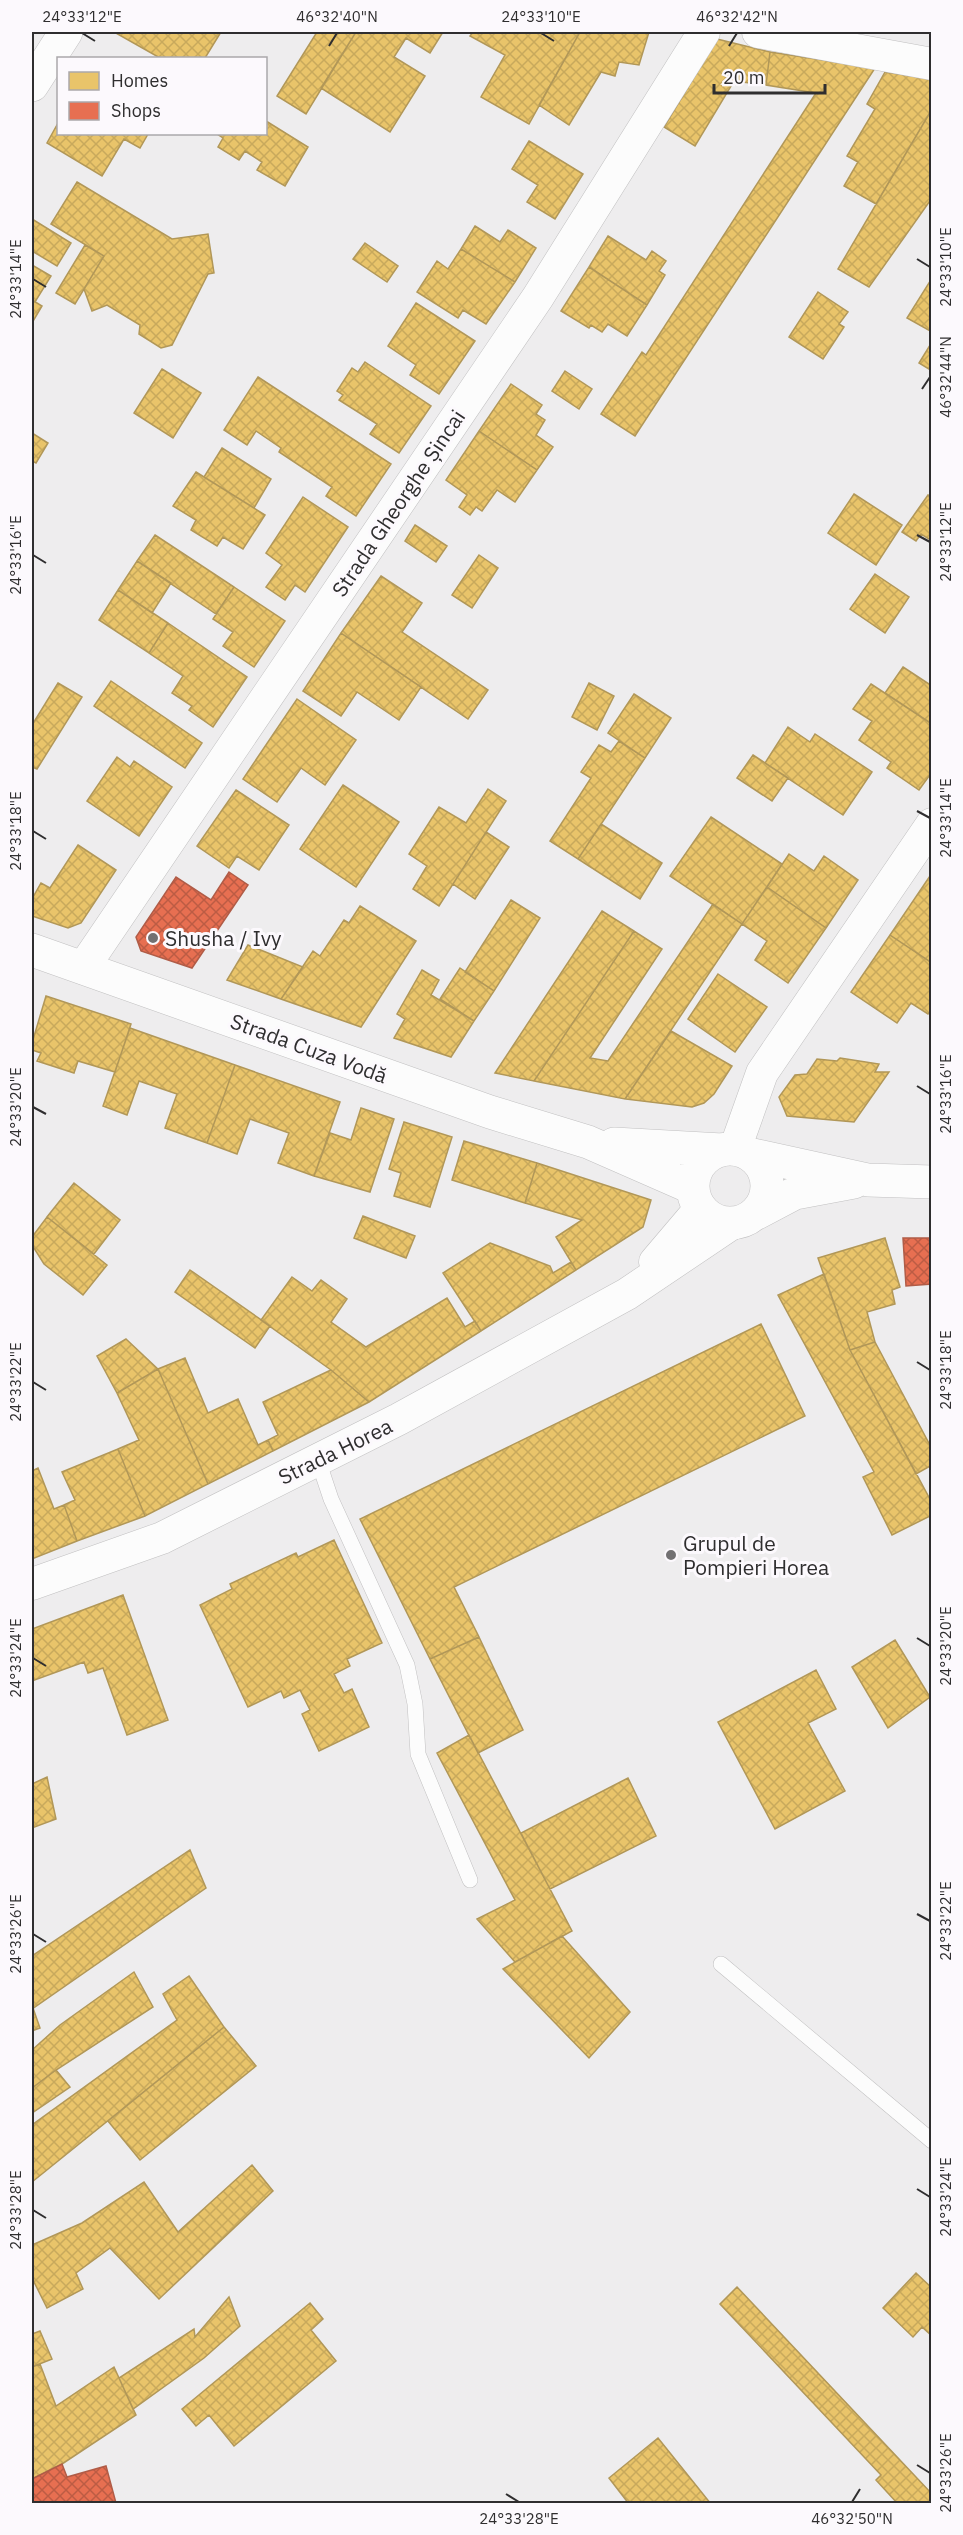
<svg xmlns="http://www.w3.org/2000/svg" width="963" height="2535" viewBox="0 0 963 2535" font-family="'IBM Plex Sans',sans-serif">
<defs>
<pattern id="homes-cross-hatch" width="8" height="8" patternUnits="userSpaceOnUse" patternTransform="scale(1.5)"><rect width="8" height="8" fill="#e9c46a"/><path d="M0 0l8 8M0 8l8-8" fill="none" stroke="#c8a95c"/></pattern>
<pattern id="shops-cross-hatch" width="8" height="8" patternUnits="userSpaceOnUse" patternTransform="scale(1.5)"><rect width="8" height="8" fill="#e76f51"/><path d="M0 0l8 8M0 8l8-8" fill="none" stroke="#bc5c44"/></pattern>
</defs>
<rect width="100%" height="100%" fill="#eeedee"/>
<path fill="url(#homes-cross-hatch)" stroke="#b19758" stroke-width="1.5" d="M114 32H221L205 58H160Z
M317 32H356L306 114 277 96Z
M356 32H443L430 53 406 38 394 57 425 76 390 132 321 88Z
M473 32H580L529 124 481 97 505 55 470 36Z
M580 32H649L639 65 619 62 615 76 601 72 569 125 539 105Z
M717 39 770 52 766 85 734 81 695 146 664 127Z
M770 52 875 68 635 436 601 414 642 352 646 355 816 93 766 85Z
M885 72 932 79V109L876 204 844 186 858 162 847 156 875 109 867 104Z
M932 109V198L869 287 838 269Z
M266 121 308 147 285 186 257 170 262 162 245 151 239 160 218 147 223 138 217 134H266Z
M58 123V134H148L140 148 124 139 102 176 47 143Z
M529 141 583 174 555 219 527 202 538 185 512 169Z
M77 182 172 239 208 234 214 273 208 274 172 345 161 348 139 334 140 325 107 305 92 311 84 289 104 256 51 224Z
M32 219 71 243 57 266 32 251Z
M475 226 500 242 508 230 536 248 515 282 461 249Z
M608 236 646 260 652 251 666 261 659 271 665 275 647 305 589 267Z
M365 243 398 266 387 282 353 259Z
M85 245 104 256 75 304 56 293Z
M461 249 515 282 486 324 463 310 458 318 417 292 437 261 448 269Z
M32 265 51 276 35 302 32 300Z
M589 267 647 305 627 336 608 324 602 332 591 325 589 328 561 311Z
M932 278V332L907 318Z
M818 292 848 312 839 324 844 327 823 359 789 337Z
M32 300 42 306 32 323Z
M416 303 475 341 439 394 410 375 416 365 388 346Z
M932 342V371L919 363Z
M365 362 431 406 399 453 370 434 377 424 339 400 343 395 337 391 352 368 358 372Z
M162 369 201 393 173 438 134 413Z
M565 371 592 389 579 409 552 391Z
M258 377 391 464 356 516 326 496 332 487 279 452 281 448 256 431 247 445 224 430Z
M511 384 542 405 536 414 545 420 536 435 553 447 537 470 479 431Z
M479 431 537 470 515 502 497 490 482 511 476 507 470 515 459 507 467 495 446 480Z
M32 433 48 443 36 463 32 461Z
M222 448 271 479 254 508 204 477Z
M196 472 265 515 243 549 223 537 217 546 191 530 196 520 173 506Z
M854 494 902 525 876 565 828 533Z
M928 495 932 497V541L921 534 916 541 902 532Z
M303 497 348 527 305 592 295 585 285 600 266 587 282 565 266 553Z
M415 525 447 546 436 562 405 541Z
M155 535 234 587 216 614 137 561Z
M479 555 498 568 472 608 452 595Z
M137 561 171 583 152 613 118 590Z
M875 574 909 597 885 633 850 609Z
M381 576 422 603 402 632 488 690 468 719 341 633Z
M234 587 285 621 254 667 223 646 233 632 213 619Z
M118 590 168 623 149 653 99 620Z
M168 623 247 677 213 727 189 710 192 706 172 693 183 676 149 653Z
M341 633 421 687 399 720 357 692 341 716 303 691Z
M903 667 932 686V724L885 693Z
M111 681 202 743 185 768 94 706Z
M58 683 82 697 37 769 32 767V725Z
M589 683 614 696 597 730 572 717Z
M871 684 932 724V772L919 790 887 768 891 762 859 740 872 721 853 709Z
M634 694 671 718 645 758 608 733Z
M297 699 356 740 325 785 301 768 277 802 243 779Z
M788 727 810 742 815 734 872 772 843 815 765 763Z
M619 741 645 758 578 859 550 841 591 778 581 772 599 745 611 752Z
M753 755 788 778 772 801 737 778Z
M117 757 130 767 134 761 172 787 139 836 87 801Z
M343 785 399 822 356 887 300 849Z
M488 789 506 801 439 906 413 889 427 866 409 854 439 807 466 823Z
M236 790 289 825 259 870 237 856 229 868 197 846Z
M711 817 782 864 742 924 670 876Z
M601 824 662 863 640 899 578 859Z
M486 832 509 847 475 899 453 884Z
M78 845 116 870 81 923 68 928 32 916V899L41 883 50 888Z
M789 854 814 871 824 856 858 880 826 928 767 887Z
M932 873V963L890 935Z
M767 887 826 928 788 983 755 960 767 941 742 924Z
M511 900 540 918 494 991 465 972Z
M713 904 742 924 625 1099 534 1081 634 931 662 949 590 1058 608 1061Z
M360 906 416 941 361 1027 281 999 313 951 320 956 344 920 349 923Z
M602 911 634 931 534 1081 495 1073Z
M890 935 932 963V1009L928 1014 911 1003 897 1023 851 992Z
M248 945 303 967 281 999 227 980Z
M460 968 494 991 474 1021 440 999Z
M422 970 439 980 431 995 474 1021 451 1057 394 1038 405 1019 397 1014Z
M718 974 767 1007 735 1052 688 1019Z
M46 996 131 1024 115 1072 78 1061 74 1073 37 1061 41 1053 32 1050V1043Z
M130 1028 235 1065 207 1143 165 1128 177 1094 139 1081 127 1115 103 1106Z
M671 1031 732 1066 714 1094 704 1103 692 1107 625 1099Z
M840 1058 879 1064 875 1072H889L854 1122 787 1116 779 1097 795 1075 807 1074 817 1059 837 1061Z
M235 1065 340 1102 314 1176 278 1163 289 1133 250 1119 237 1154 207 1143Z
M361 1108 394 1119 370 1192 314 1176 330 1133 351 1140Z
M404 1122 452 1137 430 1207 394 1196 401 1173 389 1169Z
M464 1141 537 1163 525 1203 452 1180Z
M537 1163 651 1200 643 1227 576 1270 556 1237 582 1220 525 1203Z
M74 1183 120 1220 94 1254 47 1217Z
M363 1216 415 1236 406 1258 354 1238Z
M47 1217 107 1265 83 1295 44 1264 32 1245V1237Z
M885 1238 900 1287 892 1290 895 1304 867 1312 875 1342 850 1350 818 1258Z
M490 1243 550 1266 553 1273 571 1262 576 1270 481 1331 443 1273Z
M190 1270 270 1326 255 1348 175 1292Z
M824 1274 850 1350 932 1503V1515L892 1535 863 1477 874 1472 778 1295Z
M292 1277 312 1291 321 1280 347 1299 331 1322 366 1347 447 1298 465 1327 475 1321 481 1331 369 1402 331 1370 261 1320Z
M761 1324 805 1416 454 1587 479 1637 430 1659 360 1519Z
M126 1339 158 1369 117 1393 97 1356Z
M875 1342 932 1449V1465L916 1474 850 1350Z
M185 1358 208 1413 238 1399 258 1445 268 1440 273 1451 208 1484 158 1369Z
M158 1369 208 1484 145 1516 118 1449 139 1440 117 1393Z
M331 1370 369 1402 273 1451 268 1440 278 1435 263 1402Z
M118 1449 145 1516 77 1541 64 1505 75 1500 62 1472Z
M38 1468 54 1509 64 1505 77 1541 32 1559V1471Z
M334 1540 382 1643 347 1659 350 1666 334 1674 344 1693 352 1689 369 1727 319 1751 302 1714 310 1710 300 1690 284 1698 281 1691 248 1707 200 1605 232 1589 230 1584 296 1553 298 1557Z
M123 1595 168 1720 127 1735 103 1668 88 1673 84 1662 32 1681V1629Z
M479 1637 523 1730 478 1753 430 1659Z
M895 1640 930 1697 888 1728 852 1667Z
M816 1670 836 1709 808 1723 845 1791 775 1829 718 1722Z
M469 1735 572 1931 515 1962 477 1919 515 1900 437 1753Z
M47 1777 56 1819 32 1828V1784Z
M628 1778 656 1836 550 1889 521 1833Z
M190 1850 206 1888 32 2009V1956Z
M562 1936 630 2012 589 2058 503 1969Z
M134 1972 153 2007 56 2070 32 2088V2050L60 2025Z
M189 1976 224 2027 32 2182V2125L177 2020 163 1994Z
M33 2008 40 2028 32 2031V2009Z
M224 2027 256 2066 140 2160 108 2121Z
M56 2070 70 2087 32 2113V2088Z
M252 2165 273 2191 159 2299 110 2248 76 2273 83 2289 47 2308 32 2278V2245L82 2223 144 2182 178 2232Z
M916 2273 932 2288V2336L922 2327 913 2337 883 2308Z
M737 2287 932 2494V2504H898L876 2480 881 2475 720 2304Z
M229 2297 240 2326 204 2358 133 2409 119 2378 194 2329 195 2337Z
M310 2303 323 2319 311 2330 336 2361 234 2446 209 2415 196 2426 182 2409Z
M40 2331 52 2359 32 2367V2334Z
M40 2364 56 2406 114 2367 136 2415 62 2464 32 2479V2367Z
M658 2438 711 2504H629L609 2478Z"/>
<path fill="url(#shops-cross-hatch)" stroke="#b05c47" stroke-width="1.5" d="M229 872 248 885 192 968 141 951 136 937 176 877 211 900Z
M903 1238H932V1284L906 1286Z
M62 2464 67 2477 106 2466 116 2503 33 2504 32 2479Z"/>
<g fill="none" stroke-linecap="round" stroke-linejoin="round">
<defs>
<path id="service" d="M318 1460 331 1499 407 1665 415 1704 418 1754 470 1880
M721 1964 932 2141"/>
<path id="minor" d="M758 32 932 64
M83 968 538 297 704 32
M735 1149 762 1073 932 824
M655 1262 700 1209
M32 1584 162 1538 399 1419 627 1294 731 1224"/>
<path id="secondary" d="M32 85 66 32
M32 950 490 1112 588 1142 693 1188
M614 1144 722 1150
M693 1186a37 37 0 1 1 74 0a37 37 0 1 1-74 0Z
M749 1154 868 1180 932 1182
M753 1215 795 1193 854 1182"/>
</defs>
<use href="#service" stroke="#c1c0c1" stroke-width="16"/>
<use href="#minor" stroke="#c1c0c1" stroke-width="33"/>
<use href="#secondary" stroke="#c1c0c1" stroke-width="34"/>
<use href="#service" stroke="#fcfcfc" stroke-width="15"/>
<use href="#minor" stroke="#fcfcfc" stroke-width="32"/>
<use href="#secondary" stroke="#fcfcfc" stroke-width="33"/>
</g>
<path fill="none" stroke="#2f2e2f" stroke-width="2" d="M82 33 95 41M541 33 554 41M329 46 337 33M729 46 737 33M917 259 930 267M33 279 46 287M922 389 930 377M917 535 930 542M33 555 46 563M917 811 930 818M33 831 46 839M917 1086 930 1094M33 1107 46 1114M917 1362 930 1370M33 1382 46 1390M917 1638 930 1646M33 1658 46 1666M917 1914 930 1921M33 1934 46 1942M917 2189 930 2197M33 2210 46 2218M917 2465 930 2473M506 2494 519 2502M852 2502 860 2489"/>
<g fill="#727172" stroke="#fcf9fd" stroke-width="2">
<circle cx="153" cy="938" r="6"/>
<circle cx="671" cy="1555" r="6"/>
</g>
<g text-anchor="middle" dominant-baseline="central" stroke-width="6" stroke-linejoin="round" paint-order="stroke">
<g font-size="21" fill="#2f2e2f" stroke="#fcf9fd">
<text transform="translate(398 503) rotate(-56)">Strada Gheorghe Șincai</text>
<text transform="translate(309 1048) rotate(20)">Strada Cuza Vodă</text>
<text transform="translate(335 1451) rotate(-26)">Strada Horea</text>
</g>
<g font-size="21" fill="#2f2e2f" stroke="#fcf9fd" text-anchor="start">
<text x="165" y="938">Shusha / Ivy</text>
<text x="683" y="1543">Grupul de<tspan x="683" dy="24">Pompieri Horea</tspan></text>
</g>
</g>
<rect width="963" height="2535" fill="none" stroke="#fcf9fd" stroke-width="66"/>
<rect x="57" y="57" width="210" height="78" fill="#fcf9fd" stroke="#aaa8ab" stroke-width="1.5"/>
<rect x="69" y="72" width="30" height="18" fill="#e9c46a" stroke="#aaa8ab" stroke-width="1.5"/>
<text x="111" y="87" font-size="18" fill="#2f2e2f">Homes</text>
<rect x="69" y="102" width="30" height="18" fill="#e76f51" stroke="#aaa8ab" stroke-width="1.5"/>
<text x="111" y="117" font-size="18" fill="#2f2e2f">Shops</text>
<path d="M714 84v9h111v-9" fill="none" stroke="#2f2e2f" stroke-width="3"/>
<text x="723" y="84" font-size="18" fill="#2f2e2f" stroke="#fcf9fd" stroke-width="4.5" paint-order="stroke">20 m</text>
<rect x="33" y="33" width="897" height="2469" fill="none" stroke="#2f2e2f" stroke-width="2"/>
<g font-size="15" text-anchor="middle" fill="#2f2e2f">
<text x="82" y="22">24°33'12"E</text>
<text x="337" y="22">46°32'40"N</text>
<text x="541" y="22">24°33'10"E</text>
<text x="737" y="22">46°32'42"N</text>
<text transform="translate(946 267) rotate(-90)" y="5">24°33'10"E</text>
<text transform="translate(16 279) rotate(-90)" y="5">24°33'14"E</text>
<text transform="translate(946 377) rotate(-90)" y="5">46°32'44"N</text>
<text transform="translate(946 542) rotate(-90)" y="5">24°33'12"E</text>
<text transform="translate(16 555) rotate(-90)" y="5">24°33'16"E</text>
<text transform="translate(946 818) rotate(-90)" y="5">24°33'14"E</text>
<text transform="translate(16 831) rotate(-90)" y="5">24°33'18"E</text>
<text transform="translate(946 1094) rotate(-90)" y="5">24°33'16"E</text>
<text transform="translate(16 1107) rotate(-90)" y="5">24°33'20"E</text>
<text transform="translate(946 1370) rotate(-90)" y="5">24°33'18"E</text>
<text transform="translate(16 1382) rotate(-90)" y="5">24°33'22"E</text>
<text transform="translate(946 1646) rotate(-90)" y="5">24°33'20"E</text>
<text transform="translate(16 1658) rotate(-90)" y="5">24°33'24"E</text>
<text transform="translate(946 1921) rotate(-90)" y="5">24°33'22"E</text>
<text transform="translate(16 1934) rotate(-90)" y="5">24°33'26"E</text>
<text transform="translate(946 2197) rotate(-90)" y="5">24°33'24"E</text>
<text transform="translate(16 2210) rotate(-90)" y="5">24°33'28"E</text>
<text transform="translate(946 2473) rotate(-90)" y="5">24°33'26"E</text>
<text x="519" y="2524">24°33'28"E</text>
<text x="852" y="2524">46°32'50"N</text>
</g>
</svg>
